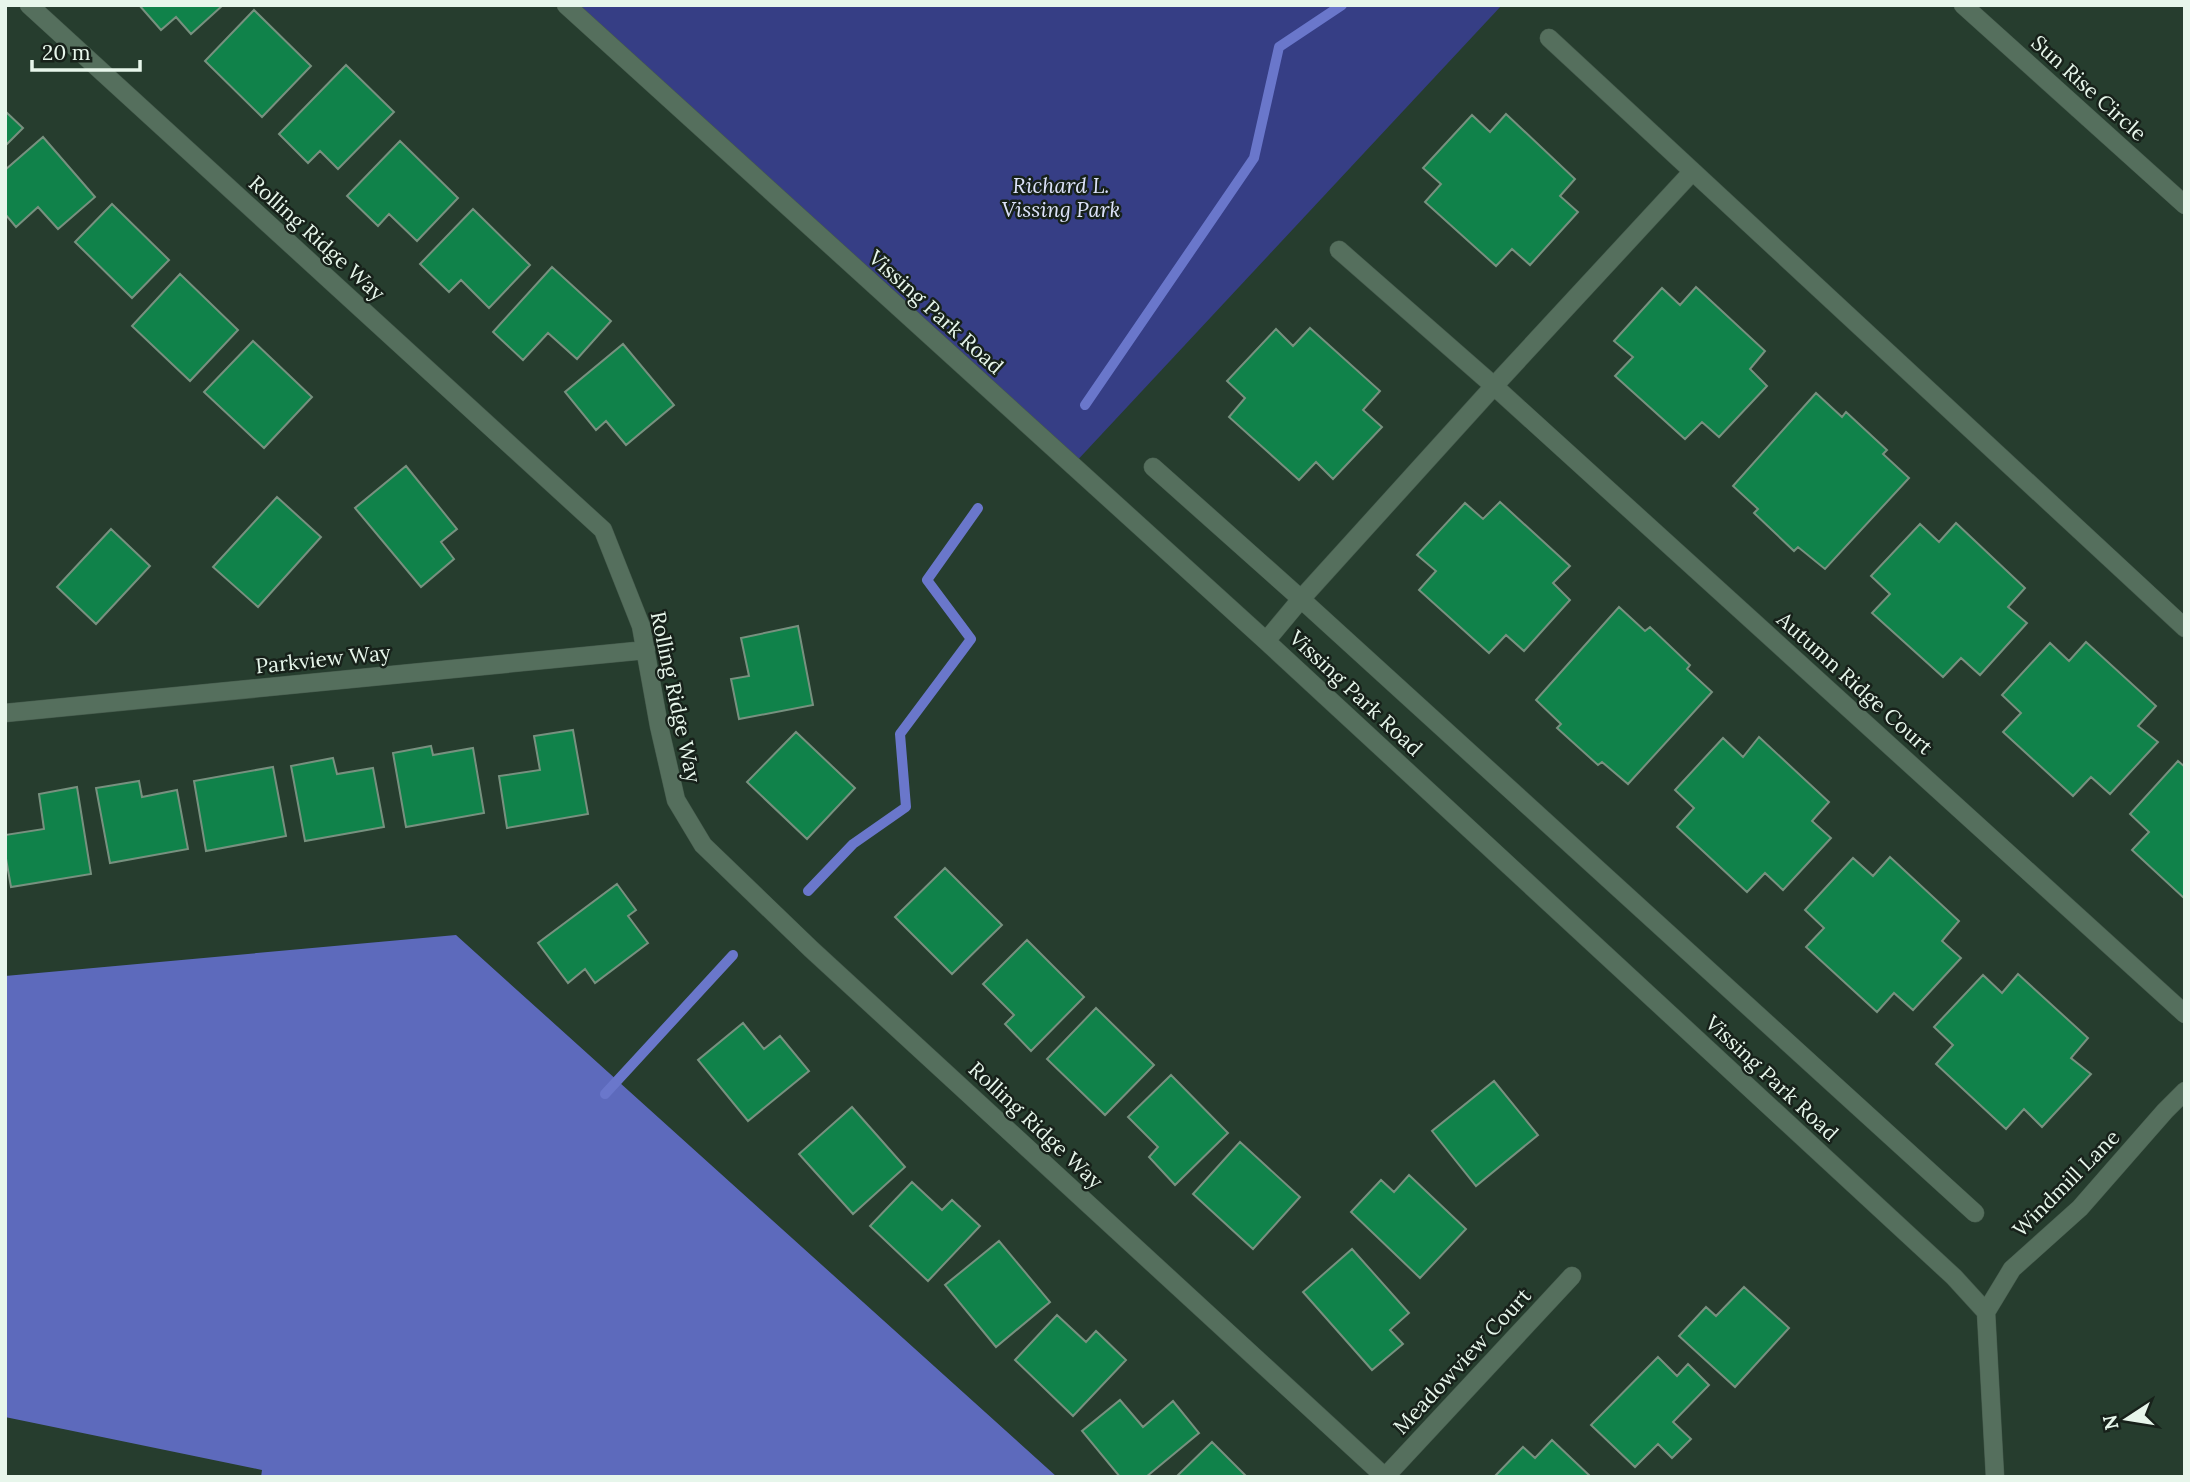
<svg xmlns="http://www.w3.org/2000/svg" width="2190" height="1482" viewBox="0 0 2190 1482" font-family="Lora,serif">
<rect width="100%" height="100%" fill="#263d2e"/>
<path fill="#363e85" d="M565 5H1502L1073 465Z"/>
<path fill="#5d6abc" d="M456 935 1057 1477H261L262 1470 5 1417V976Z"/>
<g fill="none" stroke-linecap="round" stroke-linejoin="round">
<path stroke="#6a77cb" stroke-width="10" d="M1085 405 1254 158 1279 47 1342 5
M808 891 853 844 906 807 900 734 971 639 927 580 978 508
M605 1094 733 955"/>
</g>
<path fill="#10824a" stroke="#77917f" stroke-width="2" d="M139 5H223L191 34 176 17 161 30Z
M254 10 311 66 262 117 205 61Z
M346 65 394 112 338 169 320 151 308 163 279 134Z
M5 111 23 128 5 146Z
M1506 114 1575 179 1560 196 1578 212 1530 265 1512 249 1496 266 1425 202 1441 184 1423 168 1472 115 1490 132Z
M43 137 95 197 58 229 38 207 16 227 5 214V170Z
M400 141 458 198 417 241 389 214 378 226 347 196Z
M112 204 169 260 132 298 75 242Z
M473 209 530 265 489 308 461 280 449 292 420 264Z
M552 267 611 321 577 359 548 333 523 360 493 332Z
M180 274 238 330 190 381 132 326Z
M1696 287 1765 351 1750 369 1767 386 1719 437 1702 422 1685 439 1615 376 1633 357 1614 341 1662 288 1680 305Z
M1310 328 1380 391 1363 410 1382 427 1333 479 1316 462 1299 480 1229 417 1245 398 1227 381 1276 329 1293 346Z
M253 341 312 397 264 448 204 392Z
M623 344 674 405 626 445 606 421 596 430 565 392Z
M1816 393 1842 417 1846 412 1887 450 1883 454 1909 478 1825 569 1798 547 1794 551 1754 513 1758 509 1733 486Z
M406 466 457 529 441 542 454 559 421 587 355 508Z
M277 497 321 537 258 607 213 567Z
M1500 502 1570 566 1553 583 1570 600 1524 651 1506 635 1489 653 1419 590 1436 571 1417 555 1465 503 1483 519Z
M1956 523 2025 588 2008 607 2027 623 1980 675 1961 658 1943 677 1872 613 1890 594 1871 576 1920 524 1939 542Z
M111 529 150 566 96 624 57 587Z
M1619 607 1645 631 1650 627 1690 665 1687 669 1712 692 1628 784 1602 762 1598 765 1557 728 1561 724 1536 700Z
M798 626 813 705 739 719 731 679 749 676 741 638Z
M2086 642 2156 706 2138 726 2158 742 2110 794 2091 777 2073 796 2003 732 2021 713 2002 695 2050 643 2069 661Z
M573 730 588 814 507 828 499 776 540 770 534 736Z
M796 732 855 788 807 839 747 782Z
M1759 737 1829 802 1812 821 1831 838 1783 890 1765 873 1747 892 1677 827 1694 808 1675 790 1723 738 1743 757Z
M431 746 433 755 473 748 484 813 406 827 393 753Z
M333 758 337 774 373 768 384 827 305 841 291 766Z
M2178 761 2185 767V899L2132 850 2149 832 2130 814Z
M273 767 286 836 206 851 194 781Z
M139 781 142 797 177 790 188 849 110 863 96 788Z
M77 787 91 874 11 887 5 853V835L44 829 39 794Z
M1890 857 1959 921 1942 941 1961 958 1913 1010 1894 993 1877 1012 1806 947 1824 928 1805 910 1853 858 1873 876Z
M945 868 1002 925 952 974 895 917Z
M617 884 636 910 628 916 648 943 595 983 585 969 568 983 538 943Z
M1027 940 1084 997 1031 1051 1005 1024 1014 1015 983 984Z
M2018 974 2088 1038 2071 1058 2091 1074 2042 1127 2024 1109 2006 1129 1936 1064 1953 1045 1934 1027 1983 975 2002 993Z
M1096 1008 1154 1065 1105 1115 1047 1059Z
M743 1023 764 1049 780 1036 809 1071 748 1121 698 1060Z
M1171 1075 1228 1133 1175 1185 1149 1157 1158 1147 1128 1117Z
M1494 1081 1538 1135 1476 1186 1432 1131Z
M852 1107 905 1167 853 1214 799 1154Z
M1240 1142 1300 1197 1253 1249 1193 1194Z
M1409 1175 1466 1229 1420 1278 1351 1212 1381 1180 1394 1192Z
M912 1182 942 1210 952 1200 980 1226 928 1281 870 1226Z
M999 1241 1050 1302 996 1347 945 1285Z
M1352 1249 1409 1313 1390 1330 1403 1344 1372 1370 1303 1292Z
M1744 1287 1789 1328 1735 1387 1679 1336 1706 1307 1716 1316Z
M1057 1315 1086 1342 1096 1331 1126 1360 1073 1416 1015 1360Z
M1658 1357 1677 1376 1688 1364 1709 1385 1673 1422 1691 1439 1672 1458 1658 1444 1635 1467 1591 1425Z
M1120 1400 1143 1427 1173 1401 1199 1433 1146 1477H1120L1082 1431Z
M1552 1440 1591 1477H1494L1523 1447 1535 1458Z
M1212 1442 1247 1477H1176Z"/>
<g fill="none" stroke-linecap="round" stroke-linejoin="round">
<defs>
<path id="minor" d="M29 5 603 530 641 626 659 726 676 800 703 845 811 949 1385 1477
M566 5 1266 641 1954 1277 1986 1312 1995 1477
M1963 5 2185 205
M1549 38 2185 628
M1339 250 1494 386 2185 1014
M1153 467 1301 599 1975 1213
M1266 641 1301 599 1494 386 1692 172
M5 713 646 650
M1986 1312 2012 1269 2080 1208 2165 1111 2185 1091
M1385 1477 1572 1276"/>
</defs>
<use href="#minor" stroke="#465b4d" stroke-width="19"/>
<use href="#minor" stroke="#556f5d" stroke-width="18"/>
</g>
<g text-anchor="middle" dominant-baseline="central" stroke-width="5" stroke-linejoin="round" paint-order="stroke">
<g font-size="21" fill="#e7f6eb" stroke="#17211a">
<text transform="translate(2089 88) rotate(42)">Sun Rise Circle</text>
<text transform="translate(317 238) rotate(42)">Rolling Ridge Way</text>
<text transform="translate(936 312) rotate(42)">Vissing Park Road</text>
<text transform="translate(323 659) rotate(-6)">Parkview Way</text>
<text transform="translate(1855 683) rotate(42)">Autumn Ridge Court</text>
<text transform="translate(1356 693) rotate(43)">Vissing Park Road</text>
<text transform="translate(676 697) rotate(78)">Rolling Ridge Way</text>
<text transform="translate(1772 1078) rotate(43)">Vissing Park Road</text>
<text transform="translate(1036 1125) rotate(43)">Rolling Ridge Way</text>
<text transform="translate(2066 1183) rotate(-45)">Windmill Lane</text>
<text transform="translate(1462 1361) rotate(-47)">Meadowview Court</text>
</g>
<g font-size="21" font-style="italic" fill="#dde3fa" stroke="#17211a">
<text x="1061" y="185">Richard L.<tspan x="1061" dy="24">Vissing Park</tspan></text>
</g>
</g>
<rect width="2190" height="1482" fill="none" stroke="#e7f6eb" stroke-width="14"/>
<g transform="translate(2127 1419) rotate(258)" stroke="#17211a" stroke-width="5" paint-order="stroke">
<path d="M0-5L12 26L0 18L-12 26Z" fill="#e7f6eb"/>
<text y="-10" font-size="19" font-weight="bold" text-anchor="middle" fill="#e7f6eb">N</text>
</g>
<path d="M32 60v10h108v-10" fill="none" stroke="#e7f6eb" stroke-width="3.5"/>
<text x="42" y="60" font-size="21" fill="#e7f6eb" stroke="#17211a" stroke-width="5" paint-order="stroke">20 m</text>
</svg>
